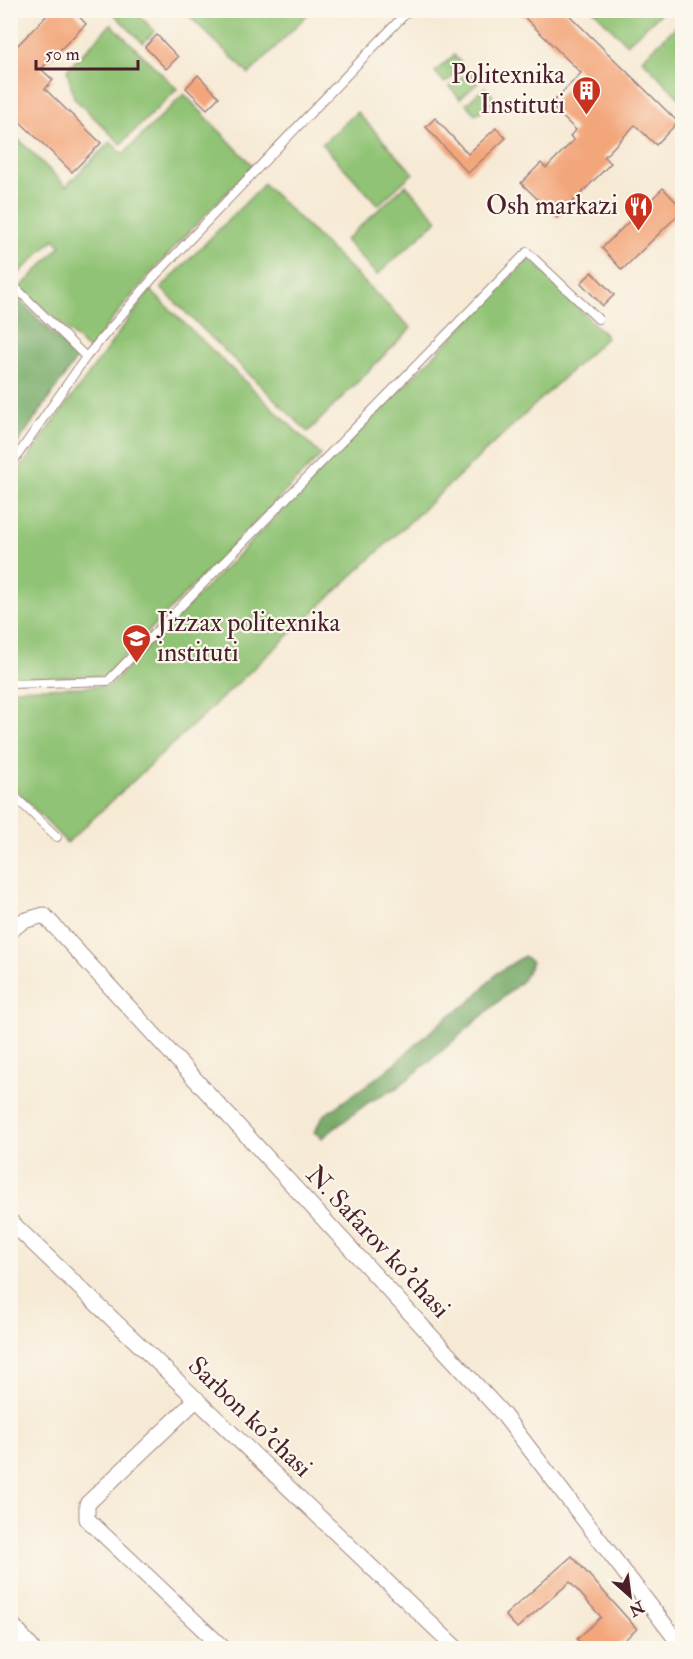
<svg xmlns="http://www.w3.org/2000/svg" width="693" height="1659" viewBox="0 0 693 1659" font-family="'IM FELL Double Pica',serif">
<rect width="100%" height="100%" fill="#fbf7ec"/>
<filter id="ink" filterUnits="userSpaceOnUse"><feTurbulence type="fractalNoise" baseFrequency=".0167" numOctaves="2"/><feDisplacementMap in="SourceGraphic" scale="12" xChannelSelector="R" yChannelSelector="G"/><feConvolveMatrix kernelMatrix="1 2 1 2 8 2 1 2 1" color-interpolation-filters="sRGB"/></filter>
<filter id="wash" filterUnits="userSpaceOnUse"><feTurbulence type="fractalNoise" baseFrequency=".008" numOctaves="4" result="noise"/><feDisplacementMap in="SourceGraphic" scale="24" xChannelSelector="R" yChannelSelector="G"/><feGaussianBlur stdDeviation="1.35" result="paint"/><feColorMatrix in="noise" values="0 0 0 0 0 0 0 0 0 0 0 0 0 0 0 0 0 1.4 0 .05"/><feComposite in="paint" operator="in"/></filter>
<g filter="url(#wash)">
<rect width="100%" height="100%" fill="#f6ead5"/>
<path fill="#90c374" stroke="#6d7150" stroke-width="1.5" d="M111 11H134L155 31 143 43Z
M184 11H311L249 74Z
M594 11H663L627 44Z
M682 21V101L642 59Z
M111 24 177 89 121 144 74 98 67 70Z
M454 55 464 67 445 83 435 72Z
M469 71 479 82 460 99 450 87Z
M485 87 495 99 476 115 466 104Z
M184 94 253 166C195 225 138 283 89 350L21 287 61 246 54 239 14 278 11 275 10 139 19 140 66 186 110 142 123 154Z
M357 112 413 173 378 205 322 144Z
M264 184 411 328 308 432 161 288Z
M406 185 438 220 377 275 345 240Z
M530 258 607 337 67 843 11 785 10 689 109 686Z
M150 290 321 455 105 676 11 679V481Z"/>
<path fill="#74a966" stroke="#5f6448" stroke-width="1.5" d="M11 291 77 358 11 453Z
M524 956 532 962 523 980 442 1051 398 1087 369 1102 322 1138 314 1132 323 1116 387 1070 447 1017 470 1002 497 973Z"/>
<g id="blocks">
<path fill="#f3a67a" d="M52 10H73L86 24 41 69 53 80 45 89 101 143 72 172 16 118 10 124V53Z
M517 10H564L678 122 656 145 635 125 604 157 611 163 557 218 521 183 541 163 546 168 574 140 570 136 576 130 550 105 581 73Z
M157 35 178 57 166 69 145 47Z
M198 75 219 97 207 109 186 88Z
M435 118 468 154 496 128 506 138 468 173 426 127Z
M663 188 682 208V211L622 270 602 248Z
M592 272 614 295 603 306 581 283Z
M572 1556 637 1629 615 1648H585L577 1639 601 1617 570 1582 517 1628 505 1615Z"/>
</g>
</g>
<g filter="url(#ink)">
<use href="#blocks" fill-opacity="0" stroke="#a08480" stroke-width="1.5"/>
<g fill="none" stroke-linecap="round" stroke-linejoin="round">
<defs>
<path id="lane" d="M10 282 86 357
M10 466 86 357 153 278 409 10
M10 684 108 681 527 252 598 319
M10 792 57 837"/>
<path id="street" d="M10 931 23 921 44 915 502 1413 682 1647
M10 1221 456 1648
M197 1399 87 1504V1519L223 1648
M10 1622 32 1648"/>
</defs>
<use href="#lane" stroke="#a08480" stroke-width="10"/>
<use href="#street" stroke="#a08480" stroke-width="17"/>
<use href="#lane" stroke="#fff" stroke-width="8"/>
<use href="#street" stroke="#fff" stroke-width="15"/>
</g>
</g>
<defs>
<symbol id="building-pin" viewBox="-11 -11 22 30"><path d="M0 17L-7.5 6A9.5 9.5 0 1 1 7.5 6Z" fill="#c8321e" stroke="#fbf7ec"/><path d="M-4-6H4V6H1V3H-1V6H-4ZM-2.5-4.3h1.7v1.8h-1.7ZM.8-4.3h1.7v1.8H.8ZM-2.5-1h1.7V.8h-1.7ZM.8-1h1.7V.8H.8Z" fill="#fff"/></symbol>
<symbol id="restaurant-pin" viewBox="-11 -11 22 30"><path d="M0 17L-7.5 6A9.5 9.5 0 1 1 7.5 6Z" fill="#c8321e" stroke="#fbf7ec"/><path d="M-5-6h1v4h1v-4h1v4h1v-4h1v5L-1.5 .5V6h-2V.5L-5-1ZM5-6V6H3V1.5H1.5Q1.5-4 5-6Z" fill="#fff"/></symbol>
<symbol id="university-pin" viewBox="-11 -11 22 30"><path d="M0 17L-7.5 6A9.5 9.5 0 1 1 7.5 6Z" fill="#c8321e" stroke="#fbf7ec"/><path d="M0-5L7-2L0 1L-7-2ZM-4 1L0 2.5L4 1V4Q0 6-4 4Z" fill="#fff"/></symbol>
</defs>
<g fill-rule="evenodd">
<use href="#building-pin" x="570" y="74" width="33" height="45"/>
<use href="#restaurant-pin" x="622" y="190" width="33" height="45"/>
<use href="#university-pin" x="120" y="622" width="33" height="45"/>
</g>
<g text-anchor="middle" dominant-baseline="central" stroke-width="4.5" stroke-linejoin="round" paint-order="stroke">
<g font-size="26" fill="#4a1f2b" stroke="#fbf7ec" text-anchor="end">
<text x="565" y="75">Politexnika<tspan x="565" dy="30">Instituti</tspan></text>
<text x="618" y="206">Osh markazi</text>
<text x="157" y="623" text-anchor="start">Jizzax politexnika<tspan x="157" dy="30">instituti</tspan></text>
</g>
<g font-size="26" fill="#4a1f2b" stroke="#fbf7ec">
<text transform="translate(378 1242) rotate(47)">N. Safarov ko'chasi</text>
<text transform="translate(250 1417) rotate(44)">Sarbon ko'chasi</text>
</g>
</g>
<rect width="693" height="1659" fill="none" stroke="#fbf7ec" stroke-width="36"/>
<g transform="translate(630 1596) rotate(152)" stroke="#fbf7ec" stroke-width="4.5" paint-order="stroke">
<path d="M0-4.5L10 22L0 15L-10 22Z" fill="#4a1f2b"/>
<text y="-9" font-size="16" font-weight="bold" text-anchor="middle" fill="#4a1f2b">N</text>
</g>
<path d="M36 60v9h102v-9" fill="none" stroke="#4a1f2b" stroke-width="3"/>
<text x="45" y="60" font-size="18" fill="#4a1f2b" stroke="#fbf7ec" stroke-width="4.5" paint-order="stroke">50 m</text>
</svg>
